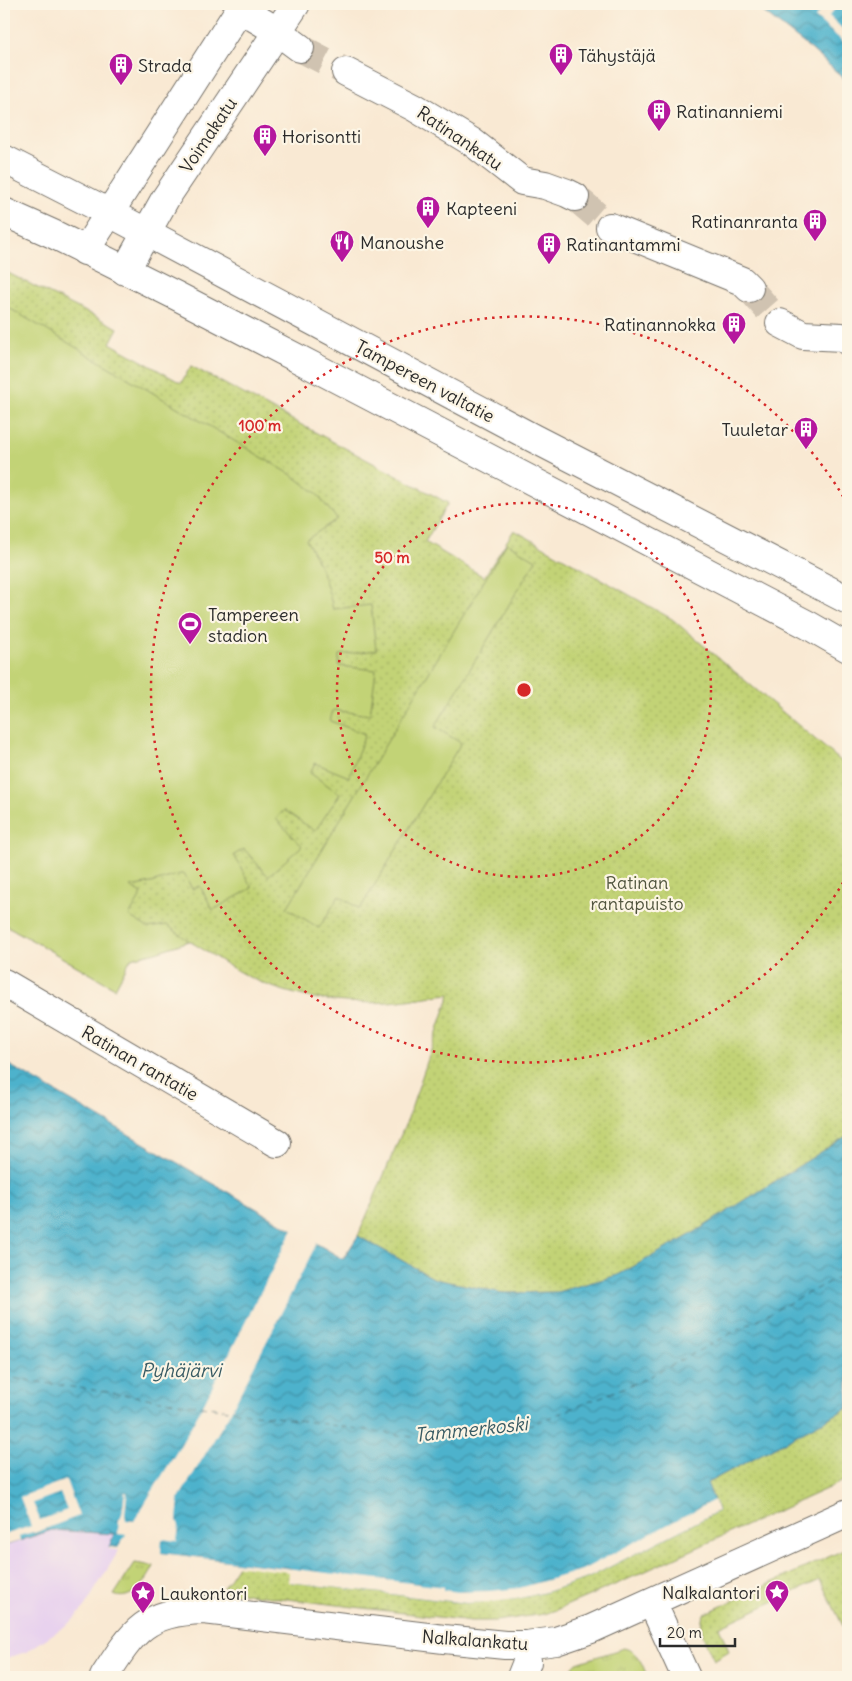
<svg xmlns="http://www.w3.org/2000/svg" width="852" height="1681" viewBox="0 0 852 1681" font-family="Delius,sans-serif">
<defs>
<pattern id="grass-tufts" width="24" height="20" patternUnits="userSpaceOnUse" patternTransform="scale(1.25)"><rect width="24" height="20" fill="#c2d376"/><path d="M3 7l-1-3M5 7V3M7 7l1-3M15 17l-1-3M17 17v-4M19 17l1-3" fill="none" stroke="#a7b566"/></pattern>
<pattern id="park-dots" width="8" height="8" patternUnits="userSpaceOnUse" patternTransform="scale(1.25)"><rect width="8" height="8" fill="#c2d376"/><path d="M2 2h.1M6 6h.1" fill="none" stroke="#a7b566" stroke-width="1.8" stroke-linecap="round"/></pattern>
<pattern id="water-waves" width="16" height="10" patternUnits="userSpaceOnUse" patternTransform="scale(1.25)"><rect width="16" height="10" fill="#4db2cc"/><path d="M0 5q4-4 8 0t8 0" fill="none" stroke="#4091a6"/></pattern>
</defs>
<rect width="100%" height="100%" fill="#fcf5e5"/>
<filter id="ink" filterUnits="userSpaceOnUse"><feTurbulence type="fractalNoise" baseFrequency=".02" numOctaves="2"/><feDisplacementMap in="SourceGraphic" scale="10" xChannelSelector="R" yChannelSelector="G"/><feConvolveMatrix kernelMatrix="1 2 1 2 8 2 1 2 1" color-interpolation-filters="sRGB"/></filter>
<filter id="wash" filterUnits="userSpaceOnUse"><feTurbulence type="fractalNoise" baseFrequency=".0096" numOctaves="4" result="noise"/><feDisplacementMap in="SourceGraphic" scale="20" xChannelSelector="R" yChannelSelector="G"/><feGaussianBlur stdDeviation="1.12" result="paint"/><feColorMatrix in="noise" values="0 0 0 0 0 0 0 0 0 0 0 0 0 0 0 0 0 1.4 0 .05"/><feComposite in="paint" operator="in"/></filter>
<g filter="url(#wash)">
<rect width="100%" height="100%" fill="#f9e9d3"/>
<path fill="#e8d2ee" d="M52 1530 114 1534 119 1550 84 1608 71 1622 26 1652 4 1659V1546Z"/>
<path fill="url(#grass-tufts)" stroke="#767f50" d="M135 1563 154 1566C148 1580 131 1603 114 1595Z
M624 1648C638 1651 643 1665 647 1677H583L573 1671V1667L577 1663Z"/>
<path fill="url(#park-dots)" stroke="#767f50" d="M4 271 118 328 110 343 181 383 191 366 448 503 425 542 484 577 514 530 672 619 848 767V1135L687 1237 618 1275 557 1292 503 1293 435 1279 358 1236 408 1118 450 994C436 995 422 998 408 1000 356 1007 299 1001 251 978 230 968 210 953 189 941L156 952 131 958 115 988 4 924Z
M848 1408V1479L626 1580 556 1610 544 1614 496 1621H471L221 1591 240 1562 292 1569 714 1500 707 1483Z
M848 1548V1629L843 1626 820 1580 719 1627 729 1651 714 1660C708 1647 696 1628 704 1614Z"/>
<path fill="#c2d376" stroke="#767f50" d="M4 305 292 475 316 493 337 519 306 540C320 562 327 584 333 609L371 605 376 650 339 655V666L376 670 370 715 333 710 330 721 365 734 349 777 315 763 310 773 340 794 315 831 284 810 276 819 302 846 268 876 244 849 234 855 252 888 213 910 200 886 192 889 184 873 151 883 130 887 142 894 129 916 148 928 167 925 189 941 156 952 131 958 115 988 4 924Z
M507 543 536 560 435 727 461 743 360 909 339 896 319 928 287 908Z"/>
<path fill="url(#water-waves)" stroke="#3c6e7c" d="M753 4H848V82L811 49Z
M4 1062 343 1259 358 1236 435 1279 503 1293 557 1292 618 1275 687 1237 848 1135V1408L707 1483 718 1511 588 1578 546 1592 515 1599 466 1603 291 1582 292 1569 109 1547 114 1534 52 1530 4 1546Z"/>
<path fill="#f9e9d3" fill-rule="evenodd" d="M826 4H839L829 16 848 34V46L815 17Z
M294 1227 318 1241 231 1411 179 1498 177 1520 179 1526 177 1541 162 1539 161 1553 444 1587V1590L459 1592 490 1591 520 1588 582 1570 714 1500 718 1511 588 1578 546 1592 516 1599 492 1602 466 1603 288 1582 289 1572 108 1549 109 1547 118 1548 126 1535 118 1534 119 1520 122 1514 125 1492 127 1493 125 1514 126 1520 134 1521 179 1448 204 1403Z
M66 1480 79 1516 34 1533 33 1532 19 1536 20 1541 4 1546V1535L31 1526 20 1497ZM60 1493 67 1510 40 1520 33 1503Z"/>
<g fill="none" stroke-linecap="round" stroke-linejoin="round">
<path stroke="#375a63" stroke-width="1" stroke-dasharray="6 5" stroke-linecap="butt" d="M4 1377 419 1438 533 1424 643 1380 848 1272"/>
</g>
</g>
<g filter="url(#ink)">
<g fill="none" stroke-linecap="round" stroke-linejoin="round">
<path stroke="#d0c3b1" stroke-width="28" stroke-dasharray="28 14" stroke-linecap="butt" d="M300 48 346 72
M575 197 610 227
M749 288 780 323"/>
<defs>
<path id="street" d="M240 9 277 31 300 48
M346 72 414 107 472 142 522 181 545 185 567 193 575 197
M610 227 742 281 749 288
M85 251 243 4
M125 271 165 199 296 4
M780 323 803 335 842 337 848 341
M4 983 277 1143
M652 1602 686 1677
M104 1677C134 1630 145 1612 204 1610L444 1639 505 1645H526L556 1641 591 1629 848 1513
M521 1677 527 1662 526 1645"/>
<path id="primary" d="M4 159 108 212 533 438 848 600
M4 212 53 234 175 295 320 370 808 625 848 648"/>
</defs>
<use href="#street" stroke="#736e66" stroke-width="30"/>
<use href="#primary" stroke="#736e66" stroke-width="30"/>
<use href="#street" stroke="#fff" stroke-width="28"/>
<use href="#primary" stroke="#fff" stroke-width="28"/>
</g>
</g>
<g fill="none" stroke="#d62828" stroke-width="2.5" stroke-dasharray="2.5 5">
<circle cx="524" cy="690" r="187"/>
<path d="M847 876A373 373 0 1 1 847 503"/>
</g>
<defs>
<symbol id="building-pin" viewBox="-11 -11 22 30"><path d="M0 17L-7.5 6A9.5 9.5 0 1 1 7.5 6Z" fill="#b5179e" stroke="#fcf5e5"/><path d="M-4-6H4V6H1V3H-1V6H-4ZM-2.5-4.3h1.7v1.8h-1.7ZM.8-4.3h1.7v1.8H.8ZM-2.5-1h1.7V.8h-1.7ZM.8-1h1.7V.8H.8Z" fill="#fff"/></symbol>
<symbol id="restaurant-pin" viewBox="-11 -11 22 30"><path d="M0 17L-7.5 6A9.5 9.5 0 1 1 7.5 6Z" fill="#b5179e" stroke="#fcf5e5"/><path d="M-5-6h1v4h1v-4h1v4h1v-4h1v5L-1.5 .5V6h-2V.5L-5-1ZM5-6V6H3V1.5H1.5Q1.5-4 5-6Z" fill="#fff"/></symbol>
<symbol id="stadium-pin" viewBox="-11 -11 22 30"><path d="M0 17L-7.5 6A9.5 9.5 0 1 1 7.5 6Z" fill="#b5179e" stroke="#fcf5e5"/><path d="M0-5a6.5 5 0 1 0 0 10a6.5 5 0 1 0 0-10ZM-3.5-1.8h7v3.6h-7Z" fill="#fff"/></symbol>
<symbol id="sight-pin" viewBox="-11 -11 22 30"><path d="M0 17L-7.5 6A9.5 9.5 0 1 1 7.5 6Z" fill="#b5179e" stroke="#fcf5e5"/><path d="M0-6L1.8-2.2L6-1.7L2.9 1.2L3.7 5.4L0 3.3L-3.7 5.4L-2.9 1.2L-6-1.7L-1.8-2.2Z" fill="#fff"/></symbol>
</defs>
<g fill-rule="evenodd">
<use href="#building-pin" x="547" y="41" width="28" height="38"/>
<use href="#building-pin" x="107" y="51" width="28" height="38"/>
<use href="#building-pin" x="645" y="97" width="28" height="38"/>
<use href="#building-pin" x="251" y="122" width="28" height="38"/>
<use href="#building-pin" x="414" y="194" width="28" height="38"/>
<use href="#building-pin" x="801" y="207" width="28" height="38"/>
<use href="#restaurant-pin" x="328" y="228" width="28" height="38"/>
<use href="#building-pin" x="535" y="230" width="28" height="38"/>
<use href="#building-pin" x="720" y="310" width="28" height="38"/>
<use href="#building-pin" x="792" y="415" width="28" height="38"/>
<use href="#stadium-pin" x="176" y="610" width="28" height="38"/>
<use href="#sight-pin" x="763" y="1578" width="28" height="38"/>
<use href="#sight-pin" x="129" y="1579" width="28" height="38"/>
</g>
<g text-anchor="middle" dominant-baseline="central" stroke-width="4.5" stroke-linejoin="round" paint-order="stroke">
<g font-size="18" fill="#2b2b2b" stroke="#fcf5e5" text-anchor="start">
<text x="578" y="55">Tähystäjä</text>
<text x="138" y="65">Strada</text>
<text x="676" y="111">Ratinanniemi</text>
<text x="282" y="136">Horisontti</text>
<text x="446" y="208">Kapteeni</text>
<text x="798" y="221" text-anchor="end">Ratinanranta</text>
<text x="360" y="242">Manoushe</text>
<text x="566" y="244">Ratinantammi</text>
<text x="716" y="324" text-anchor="end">Ratinannokka</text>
<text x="788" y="429" text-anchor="end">Tuuletar</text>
<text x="208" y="614">Tampereen<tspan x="208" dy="21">stadion</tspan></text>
<text x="760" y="1592" text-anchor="end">Nalkalantori</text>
<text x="160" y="1593">Laukontori</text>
</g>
<g font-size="18" fill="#2b2b2b" stroke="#fcf5e5">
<text transform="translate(208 135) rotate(-56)">Voimakatu</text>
<text transform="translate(460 138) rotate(34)">Ratinankatu</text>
<text transform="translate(425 381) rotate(28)">Tampereen valtatie</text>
<text transform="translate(140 1063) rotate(30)">Ratinan rantatie</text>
<text transform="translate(475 1640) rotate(4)">Nalkalankatu</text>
</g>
<g font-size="18" fill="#51553e" stroke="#fcf5e5">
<text x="637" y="882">Ratinan<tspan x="637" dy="21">rantapuisto</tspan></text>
</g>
<g font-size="19" font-style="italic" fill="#375a63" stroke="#fcf5e5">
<text x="181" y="1370">Pyhäjärvi</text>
<text transform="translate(471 1429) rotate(-6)">Tammerkoski</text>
</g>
</g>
<circle cx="524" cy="690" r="8" fill="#d62828" stroke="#fcf5e5" stroke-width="2.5"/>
<g font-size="15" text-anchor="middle" font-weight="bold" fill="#d62828" stroke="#fcf5e5" stroke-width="4.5" stroke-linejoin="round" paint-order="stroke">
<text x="260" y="431">100 m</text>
<text x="392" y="563">50 m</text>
</g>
<rect width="852" height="1681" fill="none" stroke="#fcf5e5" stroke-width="20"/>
<path d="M660 1638v8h75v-8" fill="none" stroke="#2b2b2b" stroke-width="2.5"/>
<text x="667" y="1638" font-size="15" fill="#2b2b2b" stroke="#fcf5e5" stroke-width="4" paint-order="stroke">20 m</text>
</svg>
